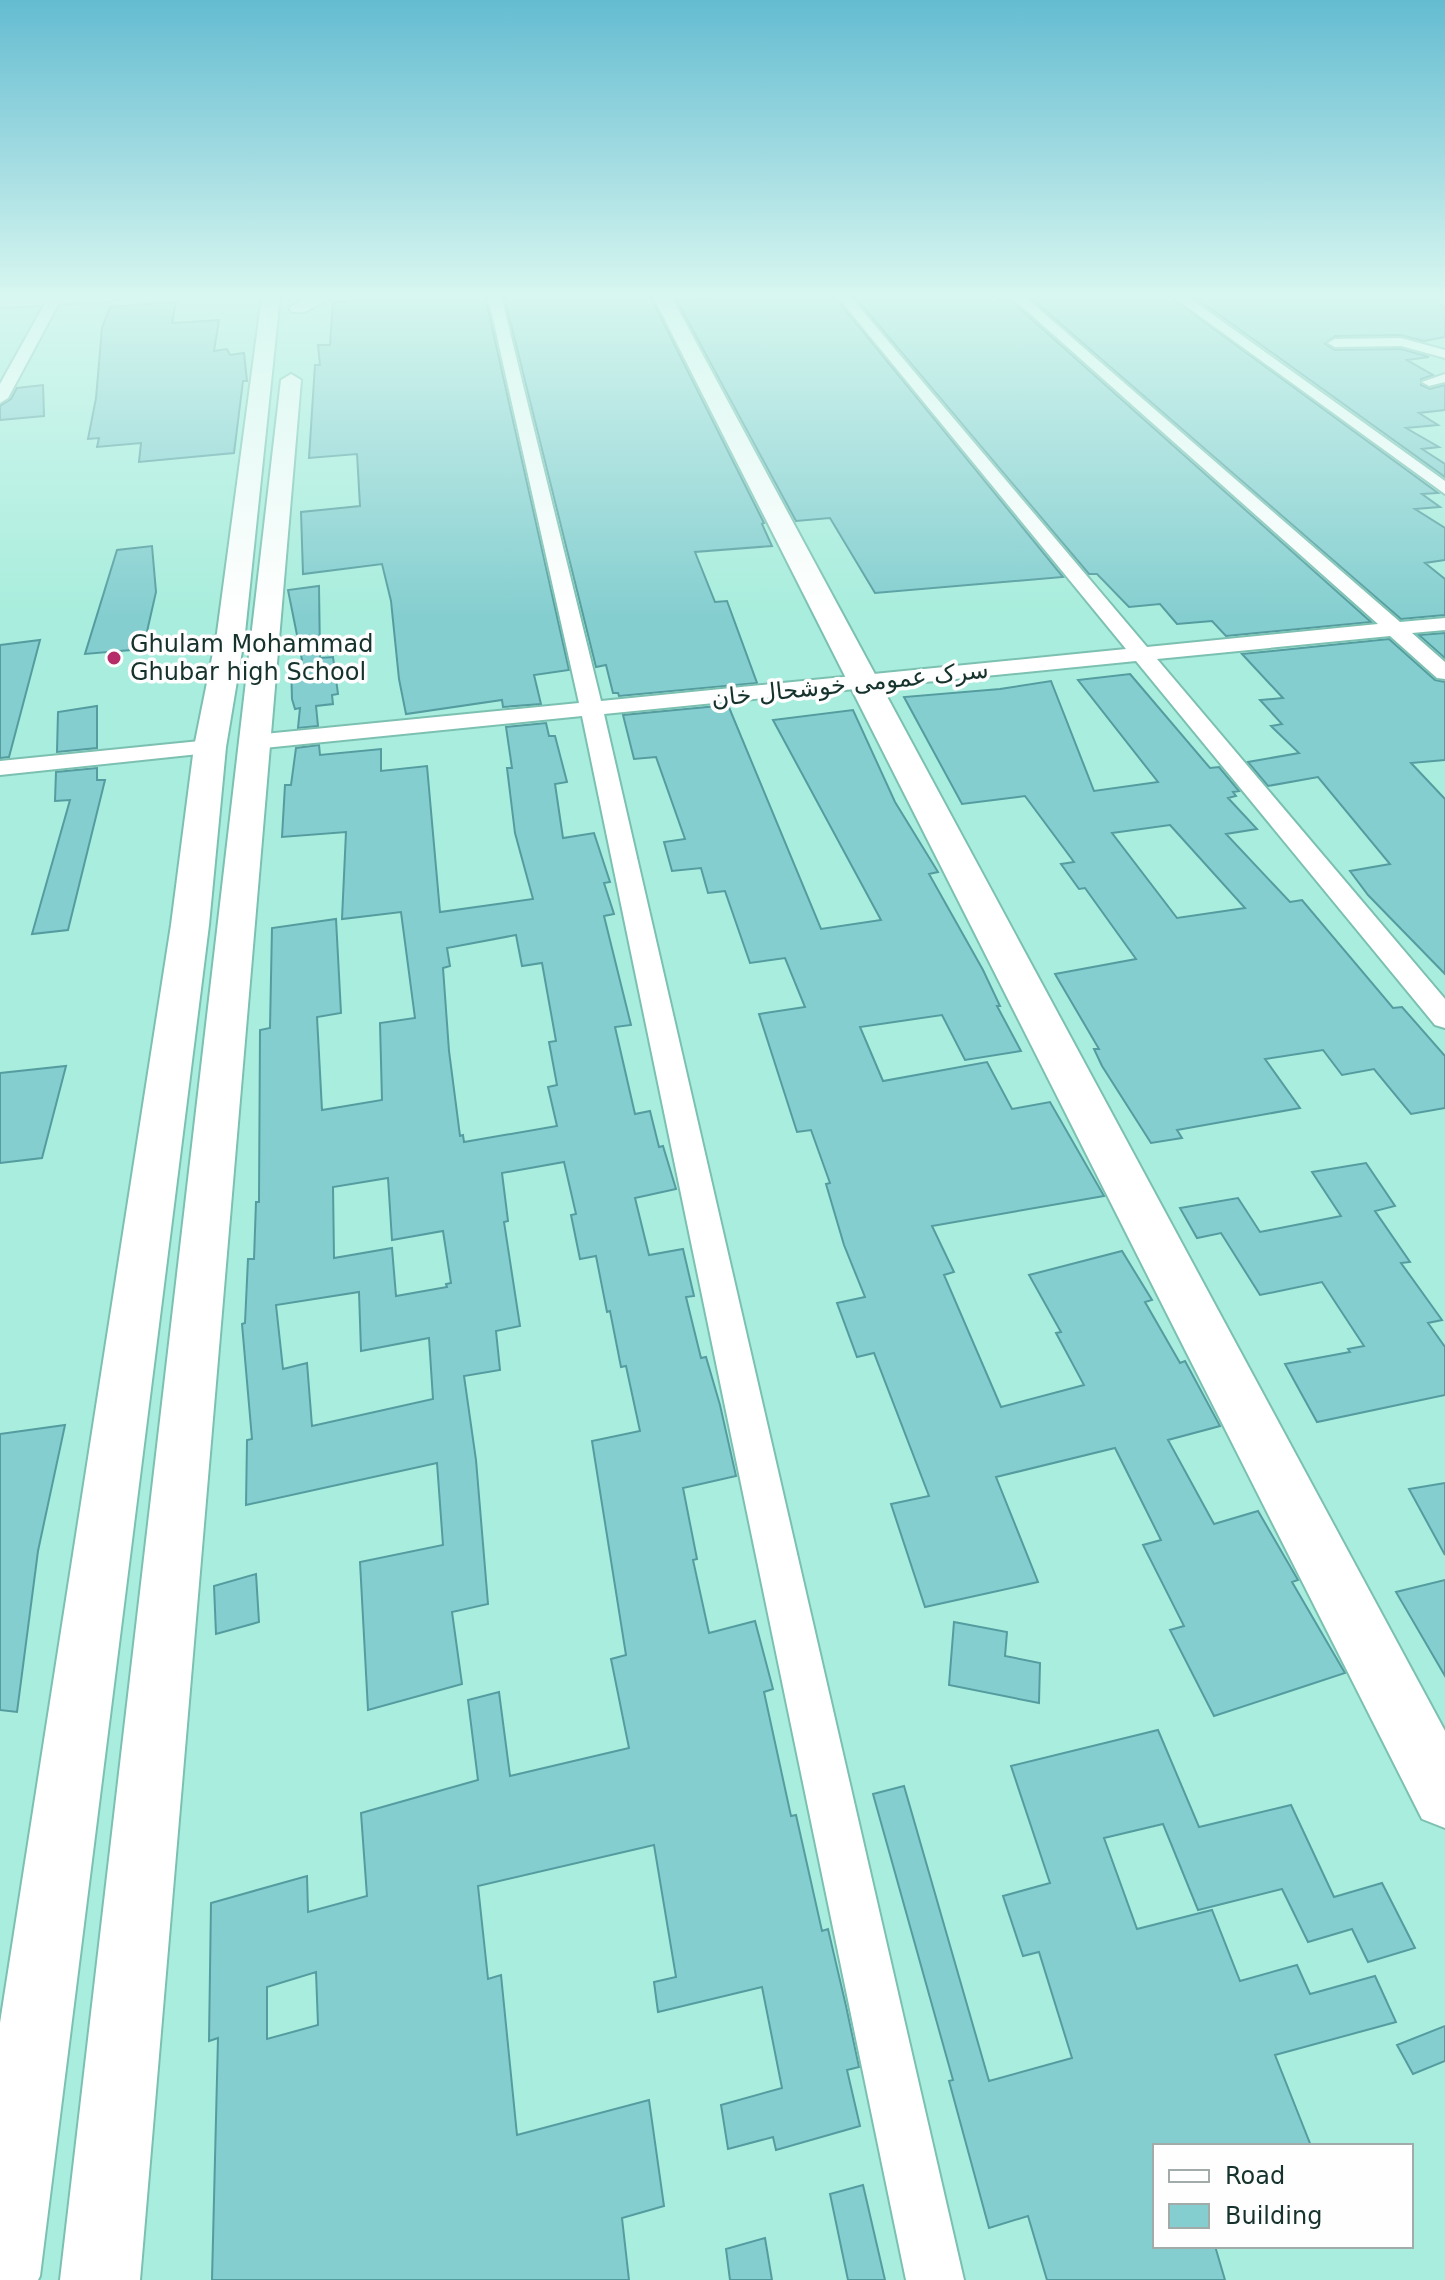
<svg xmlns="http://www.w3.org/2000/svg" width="1445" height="2280" viewBox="0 0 1445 2280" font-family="'DejaVu Sans',Vazirmatn,sans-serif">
<rect width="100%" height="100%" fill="#a8eddd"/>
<path fill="#85ced0" stroke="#549c9f" stroke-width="2" fill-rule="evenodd" d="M350 296H485L569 670 534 675 541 704 503 707 502 700 406 714 399 679 391 601 382 564 303 574 301 512 360 506 357 454 309 458 315 365H320L318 345H330L333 302 350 301Z
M504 296H650L764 523 762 524 772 546 695 552 715 602 727 601 757 683 619 696 618 693H613L606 665 596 667Z
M739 296H834L1063 577 875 593 830 518 796 521 676 299 683 301Z
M854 296H993L998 300H1010L1371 622 1226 636 1212 621 1177 624 1160 604 1129 607 1097 574H1089Z
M1054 296H1169L1438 493 1422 494 1440 507 1415 509 1445 528V560L1425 563 1445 579V615L1401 619 1031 298Z
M1193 296H1438V303L1445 307V337L1424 341 1401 335 1335 336 1325 344 1335 350 1401 349 1429 357 1407 360 1433 375 1421 379V385L1430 389 1445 385V410L1419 413 1438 425 1406 428 1439 447 1422 449 1445 464V477Z
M176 302 172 323 219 320 214 351 227 349 230 355 244 353 247 381H243L234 453 139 462 141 443 97 447 99 438 88 439 96 398 102 328 110 307Z
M43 385 44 416 0 420V406L11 399 17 388Z
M152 546 156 592 143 649 85 654 117 550Z
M319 586 320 658 333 657 338 694 332 695 333 704 316 706 318 726 298 728 300 708 295 709 292 699 291 662 302 660 288 590Z
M1445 633V658L1419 635Z
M1389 639 1435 680 1445 682V760L1411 763 1445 799V974L1368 895 1350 871 1390 864 1318 777 1268 786 1248 762 1299 753 1271 726 1282 724 1260 700 1283 698 1242 654Z
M40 640 9 757 0 758V645Z
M1130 674 1210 768 1219 767 1239 791 1233 792 1236 796 1228 798 1257 829 1226 834 1290 902 1302 900 1393 1008 1402 1007 1445 1056V1108L1411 1114 1374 1069 1342 1075 1323 1050 1265 1059 1300 1108 1177 1130 1182 1138 1151 1143 1102 1066 1094 1049H1099L1055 974 1136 959 1085 888 1079 889 1061 864 1074 862 1025 796 962 804 904 697 1000 689 1051 681 1094 791 1158 782 1078 680ZM1170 825 1245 908 1177 918 1112 833Z
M728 705 821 929 881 920 773 720 853 710 895 802 938 872 929 874 983 970 1000 1006H997L1021 1051 965 1060 942 1015 860 1027 883 1081 987 1062 1012 1109 1050 1102 1104 1196 932 1226 954 1272 944 1275 1001 1407 1084 1385 1056 1333 1061 1332 1029 1275 1122 1251 1152 1300 1145 1302 1180 1363 1185 1361 1220 1426 1168 1440 1214 1524 1258 1511 1298 1580 1292 1582 1345 1673 1214 1716 1170 1630 1184 1626 1143 1545 1161 1540 1115 1448 996 1477 1038 1582 925 1607 891 1504 929 1496 874 1353 857 1357 837 1303 865 1297 844 1245 826 1184 830 1183 811 1130 797 1132 759 1014 805 1007 785 958 750 963 725 891 708 893 701 868 672 871 664 842 685 839 656 757 634 759 623 715Z
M97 706V748L57 752 58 712Z
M546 723 549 736H555L567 782 555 784 563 838 594 833 610 882 604 883 614 914 604 916 631 1025 615 1027 635 1114 650 1111 659 1147 663 1146 676 1189 635 1198 649 1255 683 1249 694 1296 686 1297 701 1358 706 1357 720 1405 736 1476 683 1488 697 1559 693 1560 709 1633 755 1621 773 1689 764 1692 791 1816 796 1815 822 1931 828 1929 846 2006 859 2067 847 2070 860 2126 776 2150 773 2137 728 2149 721 2105 782 2088 762 1987 658 2012 654 1982 676 1977 654 1845 478 1886 488 1979 501 1975 517 2135 649 2100 664 2206 622 2218 629 2280H212L218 2038 209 2041 211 1903 307 1876 308 1912 367 1896 361 1813 478 1780 468 1700 499 1692 510 1776 629 1748 611 1659 626 1655 592 1441 640 1431 626 1366 621 1367 610 1311 607 1312 596 1256 580 1259 571 1215 576 1214 564 1162 502 1173 508 1221 504 1222 520 1326 496 1331 500 1370 464 1376 476 1460 488 1604 452 1612 462 1684 368 1710 360 1562 443 1545 437 1463 246 1505 247 1440 252 1439 242 1324 245 1323 248 1259H254L256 1202H259L260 1030 270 1028 272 928 336 919 341 1013 317 1017 322 1110 382 1100 380 1023 415 1018 401 912 342 919 346 832 282 837 285 785H291L296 748 319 745 320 755 381 749V771L427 766 440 912 533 899 515 833 507 768H512L506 727ZM516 935 522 966 542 963 556 1041 549 1042 557 1085 548 1087 557 1126 464 1142 463 1135 460 1136 449 1051 443 968 450 966 447 948ZM388 1178 392 1240 443 1231 451 1283 446 1284 447 1287 396 1296 392 1248 334 1258 333 1187ZM359 1292 361 1351 429 1338 433 1399 312 1426 307 1363 283 1369 276 1305ZM316 1972 318 2025 267 2039V1987Z
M97 768V780H105L68 930 32 934 70 800 55 801 56 772Z
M66 1066 42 1158 0 1163V1073Z
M1366 1163 1395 1206 1375 1211 1410 1262 1401 1263 1442 1320 1428 1323 1445 1347V1395L1317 1422 1285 1364 1350 1352 1348 1349 1364 1346 1322 1282 1260 1295 1221 1233 1197 1238 1180 1208 1238 1198 1260 1232 1341 1216 1312 1172Z
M65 1425 38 1551 17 1712 0 1710V1434Z
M1445 1483V1555L1409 1489Z
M256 1574 259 1622 216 1634 214 1586Z
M1445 1580V1676L1396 1592Z
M954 1622 1007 1632 1005 1656 1040 1663 1039 1703 949 1685Z
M1158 1730 1199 1827 1291 1805 1334 1897 1382 1883 1415 1948 1368 1962 1352 1929 1308 1942 1282 1889 1198 1910 1163 1824 1104 1838 1137 1929 1212 1910 1240 1981 1297 1965 1310 1994 1375 1976 1396 2022 1275 2055 1311 2146H1155V2246H1215L1225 2280H1047L1028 2216 989 2228 949 2081 953 2080 873 1794 904 1786 989 2081 1072 2058 1039 1952 1023 1956 1003 1896 1050 1883 1011 1766Z
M1445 2026V2061L1413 2074 1397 2045Z
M863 2185 885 2280H848L830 2194Z
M765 2238 772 2280H730L726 2249Z"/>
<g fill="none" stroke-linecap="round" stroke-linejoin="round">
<defs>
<path id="street" d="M49 296 61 299 8 398 0 403V384Z
M488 296H501L601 701 1126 649 837 296H850L1147 647 1378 624 1010 296H1024L1400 622 1445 618V630L1412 633 1445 662V679L1437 678 1390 636 1157 659 1445 999V1028L1435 1025 1136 661 604 714 964 2280H906L582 716 254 749 246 747 242 742 246 737 254 735 579 703Z
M1172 296H1187L1445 481V494Z
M1401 338 1445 350V358L1401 346 1335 347 1328 343 1335 339Z
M1445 374V382L1429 386 1422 382Z
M210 740 218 742 222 747 218 752 0 775V761Z"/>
<path id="secondary" d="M120 296 111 301 0 307V297Z
M262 296H280L245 633 226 747 209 925 40 2276 38 2280H0V2023L171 925 194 747 217 633Z
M310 296H335L304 312H292L289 308Z
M653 296H671L1445 1731V1828L1422 1819Z
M291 374 301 380 140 2280H60L281 380Z"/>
</defs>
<use href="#street" stroke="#7cc0b1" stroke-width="4"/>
<use href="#secondary" stroke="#7cc0b1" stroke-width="4"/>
<use href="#street" fill="#fff" fill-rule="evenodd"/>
<use href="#secondary" fill="#fff" fill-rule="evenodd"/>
</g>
<linearGradient id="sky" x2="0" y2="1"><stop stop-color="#64bcd1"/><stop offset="0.48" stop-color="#d8f7f0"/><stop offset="1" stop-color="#d8f7f0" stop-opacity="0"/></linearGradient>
<rect width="1445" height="616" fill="url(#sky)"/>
<circle fill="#b52c69" stroke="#fefefe" stroke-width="3" cx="114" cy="658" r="8"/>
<g text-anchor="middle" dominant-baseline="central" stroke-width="7" stroke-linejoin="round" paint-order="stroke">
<g font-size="24" fill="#16322c" stroke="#fefefe" text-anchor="start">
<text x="130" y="644">Ghulam Mohammad<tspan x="130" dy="28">Ghubar high School</tspan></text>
</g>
<g font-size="24" fill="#16322c" stroke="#fefefe">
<text transform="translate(850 684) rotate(-6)">سرک عمومی خوشحال خان</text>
</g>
</g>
<rect x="1153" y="2144" width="260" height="104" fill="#fefefe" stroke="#a1acaa" stroke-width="2"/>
<rect x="1169" y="2170" width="40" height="12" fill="#ffffff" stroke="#a1acaa" stroke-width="2"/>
<text x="1225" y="2184" font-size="24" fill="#16322c">Road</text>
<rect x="1169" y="2204" width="40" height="24" fill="#85ced0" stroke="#a1acaa" stroke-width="2"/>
<text x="1225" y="2224" font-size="24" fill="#16322c">Building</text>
</svg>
